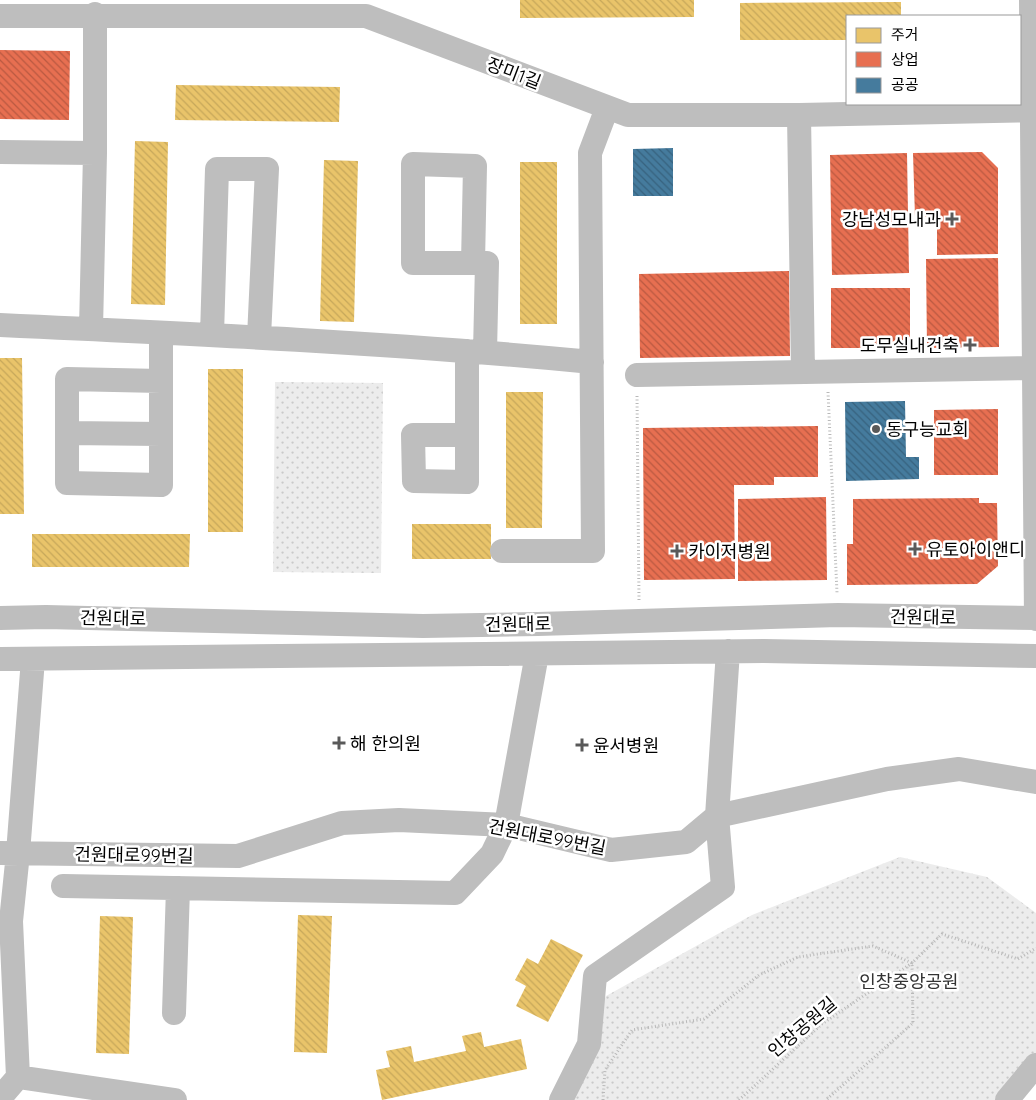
<svg xmlns="http://www.w3.org/2000/svg" width="1036" height="1100" viewBox="0 0 1036 1100" font-family="Quicksand,'Noto Sans KR',sans-serif">
<defs>
<pattern id="park-dots" width="8" height="8" patternUnits="userSpaceOnUse" patternTransform="scale(1.25)"><rect width="8" height="8" fill="#ececec"/><path d="M2 2h.1M6 6h.1" fill="none" stroke="#c9c9c9" stroke-width="1.8" stroke-linecap="round"/></pattern>
<pattern id="homes-back-hatch" width="6" height="6" patternUnits="userSpaceOnUse" patternTransform="scale(1.25)"><rect width="6" height="6" fill="#e9c46a"/><path d="M-1 5l2 2M0 0l6 6M5-1l2 2" fill="none" stroke="#c6a75a"/></pattern>
<pattern id="shops-back-hatch" width="6" height="6" patternUnits="userSpaceOnUse" patternTransform="scale(1.25)"><rect width="6" height="6" fill="#e76f51"/><path d="M-1 5l2 2M0 0l6 6M5-1l2 2" fill="none" stroke="#b95941"/></pattern>
<pattern id="public-back-hatch" width="6" height="6" patternUnits="userSpaceOnUse" patternTransform="scale(1.25)"><rect width="6" height="6" fill="#457b9d"/><path d="M-1 5l2 2M0 0l6 6M5-1l2 2" fill="none" stroke="#37627e"/></pattern>
</defs>
<rect width="100%" height="100%" fill="#fff"/>
<path fill="url(#park-dots)" d="M275 382 383 383 381 573 273 572Z
M900 857 987 877 1036 913V1065L1007 1100H570L606 996 752 915Z"/>
<path fill="url(#homes-back-hatch)" d="M520 0H694V17L520 18Z
M901 2V16H847V40H740V3Z
M176 85 340 87 339 122 175 120Z
M135 141 168 142 165 305 131 304Z
M324 160 358 161 354 322 320 321Z
M520 162H557V324H520Z
M0 358H22L24 514H0Z
M208 369H243V532H208Z
M506 392H543L542 528H506Z
M412 524H491V559H412Z
M32 534H190L189 567H32Z
M298 915 332 916 327 1053 294 1052Z
M100 916 133 917 129 1054 96 1053Z
M551 939 583 955 548 1022 516 1006 526 986 515 980 527 958 538 964Z
M481 1032 484 1047 521 1039 527 1069 382 1100 376 1070 390 1067 386 1051 411 1046 414 1062 466 1051 462 1036Z"/>
<path fill="url(#shops-back-hatch)" d="M0 50 70 51 69 120 0 119Z
M982 152 998 168V254L937 255V217H915L913 153Z
M907 153 909 273 832 275 830 155Z
M998 258 999 347 927 348 926 259Z
M789 271 790 356 640 358 639 274Z
M831 288H910V348H831Z
M998 409V475H934V410Z
M818 426V477H774V485H734L735 579 644 580 643 428Z
M826 497 827 580 738 581V499Z
M979 498V503H997L998 566 977 584 847 585V544H853V499Z"/>
<path fill="url(#public-back-hatch)" d="M673 148V196H633V149Z
M905 401 906 457H919V479L846 481 845 402Z"/>
<g fill="none" stroke-linecap="round" stroke-linejoin="round">
<path stroke="#b9b9b9" stroke-width="3" stroke-dasharray="1 2.5" stroke-linecap="butt" d="M828 392 837 593
M637 396 639 600
M603 1100 605 1070 632 1030 704 1019 759 975 798 957 873 946 912 963 913 1023 826 1100
M739 1100 822 1024 912 963 942 934 1018 959 1036 948"/>
<path stroke="#bebebe" stroke-width="24" d="M1031 0 1036 619
M0 16H366L628 115H799L1036 110
M799 115 803 372
M0 152 95 153V14
M473 263 475 166 413 164V263H487L485 352
M0 325C198 334 395 343 592 362
M91 329 95 153
M212 335 217 169H267L259 337
M637 375 1034 368
M161 381 67 379V483L161 485V333
M67 433 161 434
M467 435H413L414 481 467 482V351
M502 551H593L590 153 607 108
M0 618 46 617 423 626 538 624 838 615 1036 618
M0 659 764 651 1036 656
M0 853 238 856 342 823 399 820 506 825 611 850 686 842 717 816 887 779 959 769 1036 782
M63 886 455 893 492 854 506 825 537 654
M174 1013 178 888
M18 1077 175 1100
M0 1098 18 1077 11 921 18 853 33 659
M561 1100 589 1044 595 976 723 887 717 816 728 651
M1007 1100 1036 1065"/>
</g>
<g fill="#595959" stroke="#fff" stroke-width="2">
<path d="M949.5 211.5h5v5h5v5h-5v5h-5v-5h-5v-5h5z"/>
<path d="M967.5 337.5h5v5h5v5h-5v5h-5v-5h-5v-5h5z"/>
<circle cx="876" cy="429" r="5"/>
<path d="M912.5 541.5h5v5h5v5h-5v5h-5v-5h-5v-5h5z"/>
<path d="M674.5 543.5h5v5h5v5h-5v5h-5v-5h-5v-5h5z"/>
<path d="M336.5 735.5h5v5h5v5h-5v5h-5v-5h-5v-5h5z"/>
<path d="M579.5 737.5h5v5h5v5h-5v5h-5v-5h-5v-5h5z"/>
</g>
<g text-anchor="middle" dominant-baseline="central" stroke-width="5" stroke-linejoin="round" paint-order="stroke">
<g font-size="18" fill="#000" stroke="#fff">
<text transform="translate(514 73) rotate(21)">장미1길</text>
<text transform="translate(923 617) rotate(1)">건원대로</text>
<text transform="translate(113 618) rotate(1)">건원대로</text>
<text transform="translate(518 624) rotate(-1)">건원대로</text>
<text transform="translate(547 837) rotate(11)">건원대로99번길</text>
<text transform="translate(134 855) rotate(1)">건원대로99번길</text>
<text transform="translate(802 1027) rotate(-40)">인창공원길</text>
</g>
<g font-size="18" fill="#000" stroke="#fff" text-anchor="start">
<text x="941" y="219" text-anchor="end">강남성모내과</text>
<text x="959" y="345" text-anchor="end">도무실내건축</text>
<text x="886" y="429">동구능교회</text>
<text x="926" y="549">유토아이앤디</text>
<text x="688" y="551">카이저병원</text>
<text x="350" y="743">해 한의원</text>
<text x="593" y="745">윤서병원</text>
</g>
<g font-size="18" fill="#333" stroke="#fff">
<text x="909" y="981">인창중앙공원</text>
</g>
</g>
<rect x="846" y="15" width="175" height="90" fill="#ffffff" stroke="#999999"/>
<rect x="856" y="28" width="25" height="15" fill="#e9c46a" stroke="#999999"/>
<text x="891" y="40" font-size="15" fill="#000000">주거</text>
<rect x="856" y="52" width="25" height="15" fill="#e76f51" stroke="#999999"/>
<text x="891" y="65" font-size="15" fill="#000000">상업</text>
<rect x="856" y="78" width="25" height="15" fill="#457b9d" stroke="#999999"/>
<text x="891" y="90" font-size="15" fill="#000000">공공</text>
</svg>
